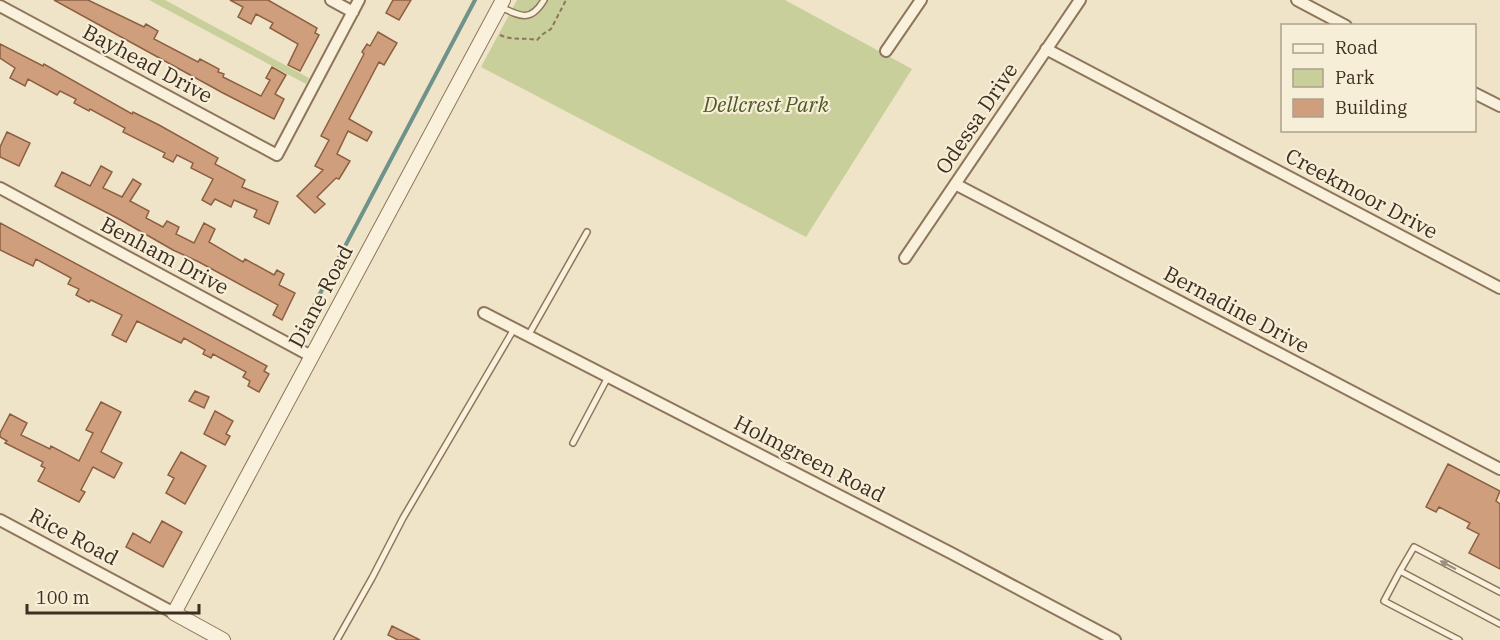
<svg xmlns="http://www.w3.org/2000/svg" width="1500" height="640" viewBox="0 0 1500 640" font-family="'IBM Plex Serif',serif">
<rect width="100%" height="100%" fill="#f0e4c8"/>
<path fill="#c9cf9b" d="M149 0H165L309 78 306 84Z
M517 0H785L912 69 806 237 481 67Z"/>
<g fill="none" stroke-linecap="round" stroke-linejoin="round">
<path stroke="#6f938a" stroke-width="4" d="M304 324 475 0"/>
</g>
<path fill="#cf9f7d" stroke="#8d5f41" stroke-width="1.5" d="M54 0H88L144 27 146 24 158 31 154 39 198 62 200 59 219 69 218 72 224 74 223 77 261 96 270 80 266 78 272 67 286 75 275 94 284 99 274 119 223 93Z
M230 0H268L317 28 315 33 319 35 300 71 288 65 298 44 270 28 273 23 256 14 251 24 238 17 243 7Z
M393 0H411L399 20 386 13Z
M378 32 397 43 384 65 379 62 349 119 372 132 367 141 348 131 337 154 350 161 339 179 336 178 317 197 325 204 315 213 297 196 323 170 315 166 329 140 321 136 364 54 362 52 367 44 370 46Z
M0 44 43 66 44 64 132 114 133 112 159 125 218 158 215 164 245 180 242 187 278 202 269 224 254 217 257 210 234 200 231 207 215 199 211 205 202 200 213 179 191 168 193 163 177 155 173 162 163 157 165 153 123 132 125 128 90 109 89 111 74 103 76 99 60 91 57 95 28 79 25 86 10 78 15 68 0 58Z
M7 132 30 143 19 166 0 157V147Z
M101 166 112 172 103 188 122 197 133 179 141 184 130 201 149 211 146 218 163 227 167 221 179 227 176 234 194 243 204 223 215 229 209 242 243 262 245 259 274 275 277 270 284 274 279 285 295 293 282 320 273 315 278 305 199 262 173 250 119 219 55 186 62 172 90 186Z
M0 223 267 366 264 371 269 374 259 392 248 386 250 381 243 377 246 372 213 354 211 358 203 354 205 350 184 338 181 343 137 321 126 342 112 335 122 315 91 300 89 302 76 295 79 289 68 284 71 278 36 259 33 266 0 250Z
M195 391 209 397 204 408 189 401Z
M101 402 121 412 101 452 122 463 114 478 93 467 81 490 85 492 79 502 38 481 45 468 41 466 43 462 5 443 7 441 0 437V433L10 414 27 423 21 435 50 449 51 446 79 461 93 433 86 430Z
M215 411 233 421 226 434 230 436 225 445 204 434Z
M181 452 206 466 185 504 166 493 174 478 168 475Z
M1448 464 1500 491 1496 501 1500 504V569L1469 553 1479 534 1467 528 1470 523 1439 507 1436 512 1426 507Z
M162 521 182 532 163 567 126 547 133 533 150 543Z
M392 626 420 640H398L388 635Z"/>
<g fill="none" stroke-linecap="round" stroke-linejoin="round">
<defs>
<path id="service" d="M501 7C521 17 531 22 544 0
M528 336 587 232
M573 443 608 377
M1400 571 1384 601 1459 640
M1500 592 1414 547 1400 571 1500 624
M337 640 372 578 403 518 514 329"/>
<path id="minor" d="M331 0 353 12
M1297 0 1346 26
M0 6 277 155 359 0
M1046 49 1500 288
M886 51 921 0
M1474 93 1500 106
M955 184 1500 469
M0 188 311 356
M905 258 1080 0
M484 313 951 553 1115 640
M0 520 174 613"/>
<path id="tertiary" d="M223 640 174 613 503 0"/>
</defs>
<use href="#service" stroke="#8d765c" stroke-width="8"/>
<use href="#minor" stroke="#8d765c" stroke-width="14"/>
<use href="#tertiary" stroke="#8d765c" stroke-width="16"/>
<path stroke="#8d765c" stroke-width="2" stroke-dasharray="4.5 3" stroke-linecap="butt" d="M500 35C513 41 524 37 537 40L543 34 551 29 566 0"/>
<use href="#service" stroke="#faf1dc" stroke-width="5"/>
<use href="#minor" stroke="#faf1dc" stroke-width="10"/>
<use href="#tertiary" stroke="#faf1dc" stroke-width="14"/>
</g>
<defs><path id="oneway-solid" d="M-6-.8H1V-3.2L6.5 0L1 3.2V.8H-6Z" transform="scale(1.5)"/></defs>
<use fill="#9c907e" href="#oneway-solid" transform="translate(1448 565) rotate(-152)"/>
<g text-anchor="middle" dominant-baseline="central" stroke-width="4.5" stroke-linejoin="round" paint-order="stroke">
<g font-size="21" fill="#3d2e20" stroke="#f7eed8">
<text transform="translate(148 63) rotate(28)">Bayhead Drive</text>
<text transform="translate(976 118) rotate(-56)">Odessa Drive</text>
<text transform="translate(1362 193) rotate(28)">Creekmoor Drive</text>
<text transform="translate(165 255) rotate(28)">Benham Drive</text>
<text transform="translate(320 296) rotate(-62)">Diane Road</text>
<text transform="translate(1237 309) rotate(28)">Bernadine Drive</text>
<text transform="translate(810 458) rotate(27)">Holmgreen Road</text>
<text transform="translate(74 536) rotate(28)">Rice Road</text>
</g>
<g font-size="21" font-style="italic" fill="#4d5a26" stroke="#f7eed8">
<text x="766" y="104">Dellcrest Park</text>
</g>
</g>
<rect x="1281" y="24" width="195" height="108" fill="#f7eed8" stroke="#ada18e" stroke-width="1.5"/>
<rect x="1293" y="44" width="30" height="9" fill="#faf1dc" stroke="#ada18e" stroke-width="1.5"/>
<text x="1335" y="54" font-size="18" fill="#3d2e20">Road</text>
<rect x="1293" y="69" width="30" height="18" fill="#c9cf9b" stroke="#ada18e" stroke-width="1.5"/>
<text x="1335" y="84" font-size="18" fill="#3d2e20">Park</text>
<rect x="1293" y="99" width="30" height="18" fill="#cf9f7d" stroke="#ada18e" stroke-width="1.5"/>
<text x="1335" y="114" font-size="18" fill="#3d2e20">Building</text>
<path d="M27 604v9h172v-9" fill="none" stroke="#3d2e20" stroke-width="3"/>
<text x="36" y="604" font-size="18" fill="#3d2e20" stroke="#f7eed8" stroke-width="4.5" paint-order="stroke">100 m</text>
</svg>
